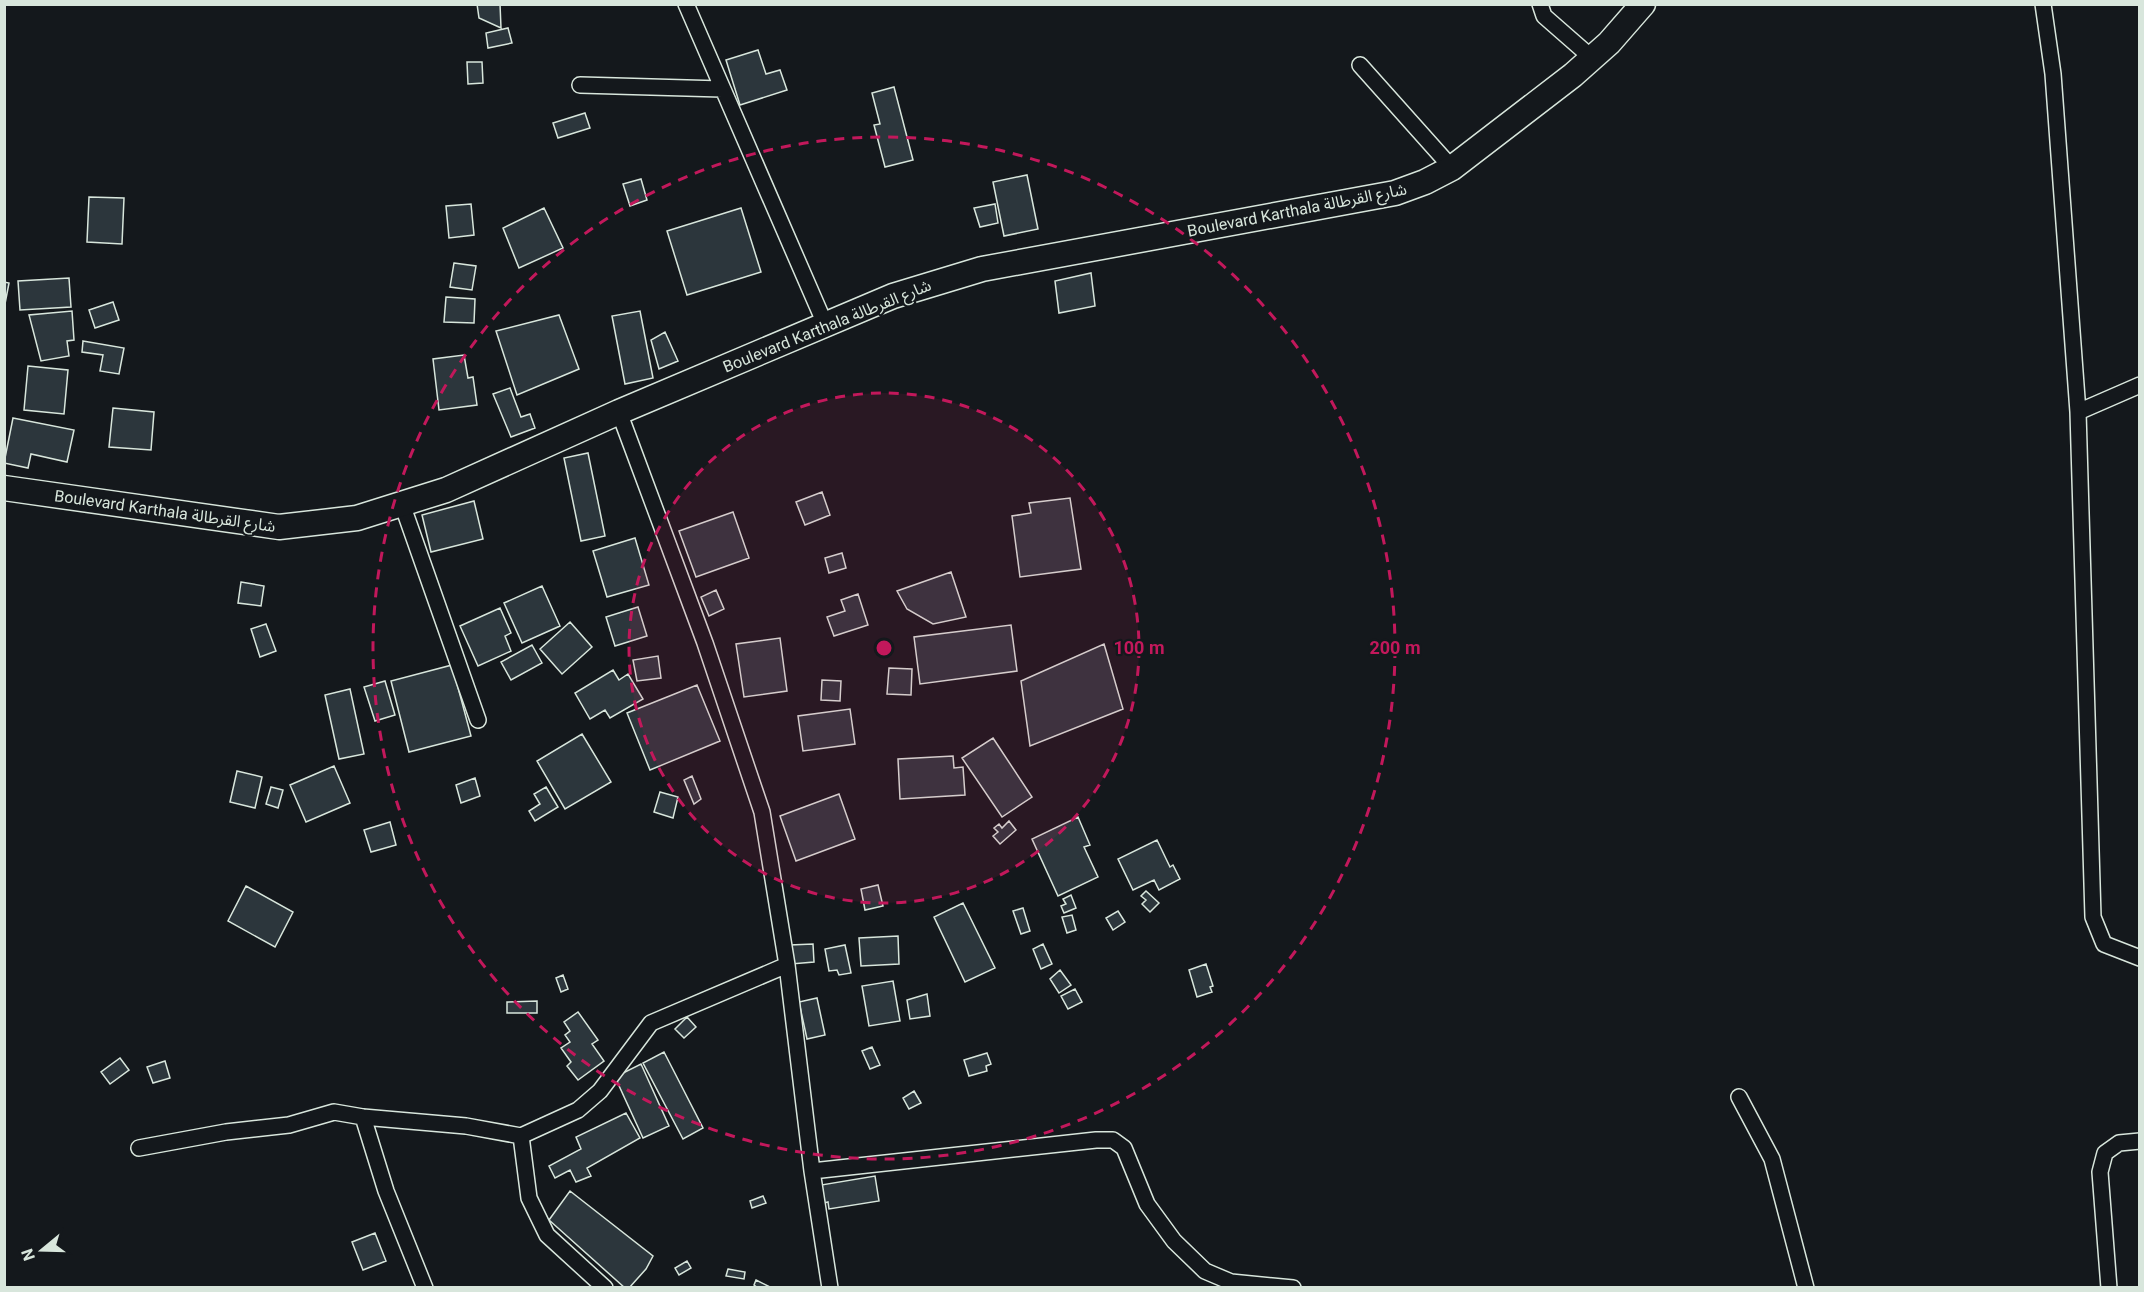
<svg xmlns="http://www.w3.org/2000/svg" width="2144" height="1292" viewBox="0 0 2144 1292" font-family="Roboto,'Noto Sans Arabic',sans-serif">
<rect width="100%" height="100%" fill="#14181c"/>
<path fill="#2c363c" stroke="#d8e6dc" stroke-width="1.5" d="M477 4H500L501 28 479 18Z
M508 28 512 43 488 48 486 33Z
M758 50 766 74 780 70 787 90 740 105 726 60Z
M467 62H482L483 83 468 84Z
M894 87 913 160 885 167 874 125 880 124 872 93Z
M585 113 590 128 558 138 553 123Z
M1027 175 1038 229 1004 236 993 182Z
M641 179 647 200 630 206 623 184Z
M89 197 124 198 122 244 87 242Z
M471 204 474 235 449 238 446 206Z
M995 204 998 223 980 227 974 208Z
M544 208 563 248 519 268 503 228Z
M741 208 761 272 687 295 667 231Z
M454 263 476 266 472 290 450 287Z
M1091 273 1095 306 1059 313 1055 281Z
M69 278 71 307 20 310 18 281Z
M4 282 9 283 4 309Z
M446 297 475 299 474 323 444 322Z
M113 302 119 320 95 328 89 310Z
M72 311 74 340 67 341 69 356 41 361 29 315Z
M640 311 653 378 625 384 612 316Z
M559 315 579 369 517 395 496 331Z
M665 332 678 361 659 369 651 340Z
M83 341 124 348 119 374 100 371 103 355 82 352Z
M464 355 468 378 473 377 477 405 439 410 433 359Z
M28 366 68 370 64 414 24 410Z
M510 388 521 417 530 414 535 428 511 437 493 394Z
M113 408 154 412 151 450 109 447Z
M13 418 74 430 67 462 31 454 28 468 4 463Z
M588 453 605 536 581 541 564 458Z
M822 492 830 515 805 525 796 502Z
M1070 498 1081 569 1020 577 1012 516 1031 513 1029 503Z
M474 501 483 539 431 552 422 515Z
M733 512 749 558 696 577 679 531Z
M635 538 649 585 607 597 593 551Z
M842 553 846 568 829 573 825 558Z
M951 572 966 617 933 624 907 609 897 591Z
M241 582 264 586 261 606 238 603Z
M542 586 560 626 522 643 504 603Z
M716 590 724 609 709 616 701 597Z
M858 594 868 625 834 636 827 617 845 611 841 600Z
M638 607 647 636 615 646 606 617Z
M500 608 511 633 505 636 511 651 478 666 460 626Z
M570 622 592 647 562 674 540 649Z
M266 624 276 651 260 657 251 629Z
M1011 625 1017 671 920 684 914 637Z
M780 638 787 691 744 697 736 644Z
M1104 644 1123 709 1030 746 1021 681Z
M532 645 542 663 511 680 501 662Z
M658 656 661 678 637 681 633 660Z
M452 665 471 736 409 752 391 681Z
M889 668 912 669 911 695 887 694Z
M613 670 619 680 628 674 643 699 610 718 605 710 590 719 575 693Z
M822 680 841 681 840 701 821 700Z
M385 681 395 715 375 721 364 687Z
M697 685 720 741 650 770 627 713Z
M350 689 364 754 339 759 325 695Z
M850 709 855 744 803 751 798 716Z
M582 734 611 782 565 809 537 761Z
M993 738 1032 797 1002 817 962 758Z
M953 756 954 768 963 767 965 795 900 799 898 759Z
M334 766 350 803 306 822 290 785Z
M237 771 262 777 255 808 230 802Z
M692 776 701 799 694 804 684 780Z
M475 778 480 796 461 803 456 785Z
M271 787 283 790 278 808 266 804Z
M546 787 558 807 535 821 529 811 540 804 534 794Z
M660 792 678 797 673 818 654 812Z
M839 794 855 839 796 861 780 816Z
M1078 817 1090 845 1084 847 1098 877 1058 896 1032 839Z
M1009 821 1016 830 1000 844 993 836 998 832 994 828 999 824 1002 828Z
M390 822 396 845 371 852 364 830Z
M1157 840 1170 867 1173 865 1180 879 1159 890 1154 880 1133 890 1118 859Z
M878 885 883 906 865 910 861 889Z
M246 886 293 912 275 947 228 921Z
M1146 891 1159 903 1150 912 1142 904 1146 900 1141 896Z
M1071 895 1076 908 1064 913 1061 906 1066 904 1063 899Z
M963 903 995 968 965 982 934 917Z
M1023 908 1030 931 1021 934 1013 911Z
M1118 911 1125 922 1113 930 1106 918Z
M1072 915 1076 930 1067 933 1062 917Z
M898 936 899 964 861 966 859 938Z
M813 944 814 962 791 964 790 945Z
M1043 944 1052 964 1041 969 1033 949Z
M845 945 851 973 839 975 837 970 829 971 825 949Z
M1206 964 1213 986 1210 987 1212 992 1197 997 1189 970Z
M1060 970 1071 985 1059 993 1050 979Z
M563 975 568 989 561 992 556 978Z
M893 981 900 1021 869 1026 862 986Z
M1075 989 1082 1002 1068 1009 1061 996Z
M927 994 930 1016 910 1019 907 1000Z
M817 998 825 1035 807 1039 799 1002Z
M537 1001V1013H507V1002Z
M578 1012 598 1040 592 1044 604 1061 578 1080 567 1066 571 1062 561 1048 570 1042 565 1035 570 1031 564 1022Z
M687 1017 696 1027 684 1038 675 1029Z
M872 1047 880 1065 870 1069 862 1051Z
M664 1052 703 1128 683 1139 643 1063Z
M987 1053 991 1064 986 1066 987 1071 969 1076 964 1060Z
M120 1058 129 1070 110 1084 101 1072Z
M165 1061 170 1078 153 1083 147 1067Z
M641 1064 669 1126 643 1138 615 1077Z
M914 1091 921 1103 909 1109 903 1098Z
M626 1113 640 1138 587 1168 591 1176 576 1182 570 1170 555 1178 549 1166 581 1149 576 1137Z
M875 1176 879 1201 829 1209 828 1202 824 1203 821 1185Z
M570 1191 653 1256 646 1269 629 1288H625L549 1220Z
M763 1196 766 1203 752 1208 750 1201Z
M375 1233 386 1261 363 1270 352 1242Z
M687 1261 691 1268 679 1275 675 1268Z
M728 1269 745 1272 744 1279 726 1276Z
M756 1280 772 1288H758L754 1285Z"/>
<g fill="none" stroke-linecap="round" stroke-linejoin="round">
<defs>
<path id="minor" d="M686 4 825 324
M1540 4 1544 16 1592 58
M2043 4 2053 74 2078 412 2093 917 2104 944 2140 958
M1360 65 1452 168
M580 85 722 89
M619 412 705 643 762 812 787 965 812 1171 830 1288
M2078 412 2140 385
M402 504 478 720
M1739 1097 1772 1159 1806 1288
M363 1117 386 1191 425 1288
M521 1136 529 1198 547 1235 605 1288
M139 1148 226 1132 289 1125 334 1112 363 1117 466 1126 521 1136 578 1110 600 1091 651 1023 787 965
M812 1171 1096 1140H1113L1124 1148 1147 1204 1174 1241 1205 1271 1231 1282 1293 1288
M2109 1288 2100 1172 2105 1153 2119 1143 2140 1141"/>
<path id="primary" d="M4 488 279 527 357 518 446 490 619 412 893 296 982 269 1395 193 1425 182 1452 168 1573 75 1609 43 1643 4"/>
</defs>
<use href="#minor" stroke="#d8e6dc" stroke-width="18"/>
<use href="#primary" stroke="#d8e6dc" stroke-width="27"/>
<use href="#minor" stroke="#14181c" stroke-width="15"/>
<use href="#primary" stroke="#14181c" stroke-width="24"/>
</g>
<circle cx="884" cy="648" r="255" fill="#c2185b" fill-opacity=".12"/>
<g fill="none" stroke="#c2185b" stroke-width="3" stroke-dasharray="10 8">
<circle cx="884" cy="648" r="255"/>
<circle cx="884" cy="648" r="511"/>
</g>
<g text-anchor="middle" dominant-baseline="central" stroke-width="4.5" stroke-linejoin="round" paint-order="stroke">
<g font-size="16" fill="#d8e6dc" stroke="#14181c">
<text transform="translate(1297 210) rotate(-11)">Boulevard Karthala شارع القرطالة</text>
<text transform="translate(827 326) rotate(-22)">Boulevard Karthala شارع القرطالة</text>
<text transform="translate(165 511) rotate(8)">Boulevard Karthala شارع القرطالة</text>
</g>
</g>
<circle cx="884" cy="648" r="9" fill="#c2185b" stroke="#14181c" stroke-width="3"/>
<g font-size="18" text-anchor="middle" font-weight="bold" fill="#c2185b" stroke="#14181c" stroke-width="4.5" stroke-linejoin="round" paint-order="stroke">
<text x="1139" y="654">100 m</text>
<text x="1395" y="654">200 m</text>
</g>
<rect width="2144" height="1292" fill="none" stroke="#d8e6dc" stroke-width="12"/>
<g transform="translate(42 1250) rotate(251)" stroke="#14181c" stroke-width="4.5" paint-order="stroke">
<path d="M0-4.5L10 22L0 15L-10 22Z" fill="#d8e6dc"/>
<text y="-9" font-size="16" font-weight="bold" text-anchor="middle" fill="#d8e6dc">N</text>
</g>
</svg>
